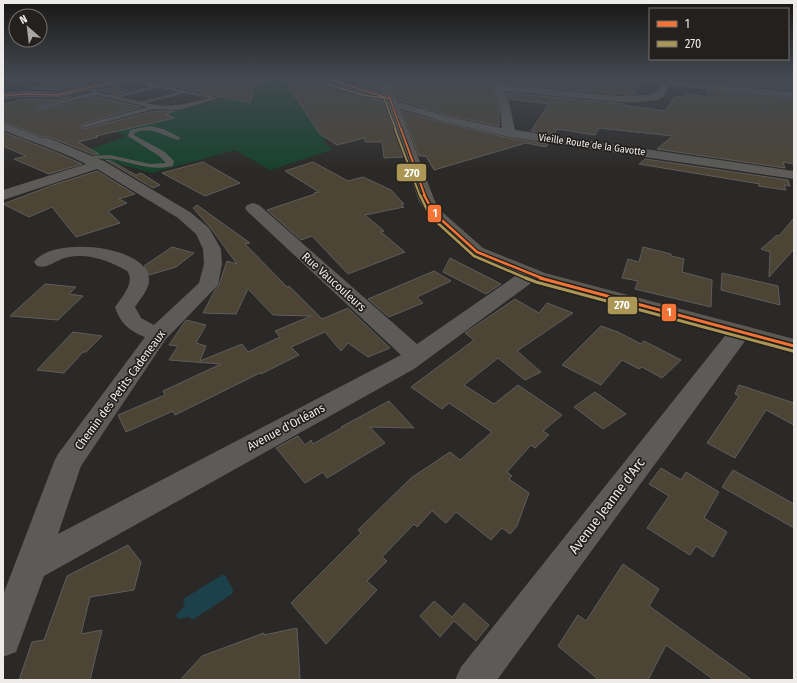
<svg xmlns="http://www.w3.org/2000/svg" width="797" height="683" viewBox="0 0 797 683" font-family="'Fira Sans Condensed',sans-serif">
<rect width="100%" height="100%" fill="#2b2927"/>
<path fill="#15422b" d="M245 77C266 77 288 74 308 77 328 80 346 89 364 98L367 110 306 117 336 136 322 140 332 150 270 170 235 150 152 173 104 160 86 150 126 137 110 128 239 95Z"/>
<path fill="#1c414a" d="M222 575H225L233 590 232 594 194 619H191L189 617 178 619 176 615 185 606 183 601 185 598Z"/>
<path fill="#4c4435" stroke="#5f5d5c" d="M78 77H91L87 84 80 85 77 82 66 79Z
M164 77H208L215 79 223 77H273V79L247 89 253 91 250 103 163 84Z
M362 77H377L381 91 340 78Z
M390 77H490L499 107V126L450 116 398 100Z
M503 77H638L633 83 641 84 633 94H618L504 84Z
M709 77H794V90L709 83Z
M317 81 385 102 403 157 384 158 382 142H365V138L337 145 320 134 286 83Z
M46 84 67 88 57 90 30 88Z
M119 86 129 91 114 94 100 90Z
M708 91 794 99V164L783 162 785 168 657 149 673 136 599 128 595 135 557 129 554 134 531 131 549 104 509 99 507 93 625 104 624 105 665 111 675 96 685 98 687 94 708 97Z
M72 96 37 106 36 107 40 110 97 97 141 107 82 124 80 126 84 129 154 111H175L166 114 175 118 96 136 98 137 78 142 99 154H92L52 138 40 136 3 121V104L24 99 57 100Z
M402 111 444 123 509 138 548 144 546 147 526 143 434 170 426 156H419Z
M3 132 55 152 82 164 49 174 14 159 26 156 3 146Z
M645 159 788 180 790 186 784 185 786 190 758 186 760 184 639 164Z
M106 160 111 161 136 175 141 173 160 185 153 188Z
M203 162 240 183 205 196 162 173Z
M313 162 348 181 363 177 391 190 404 204H401L404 207 365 215 384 231 381 232 405 252 348 274 312 236 301 240 267 210 315 194 314 193 319 192 285 171Z
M97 171 135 194 119 199 127 203 108 211 120 223 76 237 52 207 29 217 3 204 53 185Z
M197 205 250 243 245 244 287 287 289 286 322 319 348 308 390 348 368 357 348 343 341 351 325 332 291 347 299 355 261 374 260 373 175 415 173 411 126 432 118 415 165 395 163 391 221 364 169 360 178 346 169 345 186 320 206 325 196 343 206 346 200 361 242 344 248 352 280 337 275 331 311 316 273 315 248 289 236 314 203 313 215 290 219 285 227 261 237 264 210 227 193 208Z
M794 218V249L769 277 770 252 761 249 777 235 779 236Z
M172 247 194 253 176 267 149 275 144 266Z
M643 247 671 254V256L684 259 682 272 712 280 711 307 635 289 638 281 622 278 628 259 639 262Z
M450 258 501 284 486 294 443 272Z
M434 271 451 281 417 297 423 303 389 317 368 299Z
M722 273 778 286 780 305 721 290Z
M45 284 76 287 69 294 83 296 58 320 10 316Z
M515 299 539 313 547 303 573 313 517 351 541 372 525 380 498 358 464 385 494 404 518 385 562 415 543 431 549 435 535 448 531 445 507 472 512 476 509 479 529 493 517 526 510 534 502 528 491 540 456 512 446 523 432 511 417 527 414 524 382 557 387 561 367 581 377 590 326 644 291 603 361 533 358 530 411 478 450 452 460 460 492 432 449 403 442 409 411 387 474 340 465 333Z
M601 326 618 332 641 344 644 341 681 360 662 378 642 367 639 369 622 360 601 385 562 365Z
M73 332 102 336 86 352H83L64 373 37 370Z
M739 385 794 403V425L766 410 735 458 707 443 739 396 735 394Z
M595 392 626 414 603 429 574 407Z
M389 401 414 428 370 427 385 443 327 478 323 472 305 483 276 448 298 436 305 445 311 440 313 444 343 427H341Z
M661 468 681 480 686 472 719 492 704 518 727 532 713 557 696 546 690 555 647 528 669 496 649 484Z
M733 470 794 504V528L722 487Z
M128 545 141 562 134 590 90 597 81 634 102 630 90 680H19L32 642 44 640 67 576Z
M623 564 659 589 649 606 752 680H714L666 645 648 680H599L558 646 578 615 586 621Z
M434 601 452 617 464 603 489 625 476 641 454 621 440 637 420 616Z
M297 628 300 680H180L202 656 264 633V635Z"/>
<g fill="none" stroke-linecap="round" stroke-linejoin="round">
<path stroke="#5c5b5a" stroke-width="1" stroke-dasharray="1.5 1.5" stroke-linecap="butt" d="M251 77V79C263 81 281 86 291 77
M269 84 280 87"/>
<path fill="#5c5b59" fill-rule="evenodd" d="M146 82 219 98 179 110 154 109 84 128 81 126 82 125 147 107 97 95 40 109 37 107 93 92 86 88 89 86 102 93 114 96 151 87 144 85 143 84ZM158 88 179 92 141 102 120 97ZM185 93 209 98C186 104 169 109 146 103Z
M150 126 163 129 181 138 178 140C164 136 149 125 134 133V135L165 152 174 161 173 166C152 171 137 164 117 160 107 158 96 159 86 160L82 158 86 156 110 155 150 164 166 163 159 156 128 136 130 130Z"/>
<path fill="#5c5b59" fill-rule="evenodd" d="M28 77H49L77 83 79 85 74 88 33 80Z
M123 77H141L139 79 57 98 24 97 3 99V93L24 91 57 92Z
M491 77H501L503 85 618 96 651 95 656 92 663 81 666 80 794 92V98L669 86 664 96 658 100 640 102H618L505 91 510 107 515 130 794 171V179L509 137 444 122 388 105 387 103 392 100 450 117 502 128 500 107Z
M3 122 40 137 51 139 104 161 190 212 209 228 221 249 222 264 218 285 166 339 81 466 58 534 401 355 247 211 245 208 247 205 253 203 259 205 417 344 524 270 531 268 538 270 540 274 538 278 414 369 44 576 16 652 3 657V595L54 462 58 454 145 337C129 331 120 323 115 307 121 298 136 282 127 271 109 261 87 252 65 258 54 261 48 269 37 266L34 262C53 235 150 246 149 280 149 290 140 299 135 307L141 318 154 325 199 283 204 264 203 249 196 234 178 218 97 169 3 200V190L86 164C59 150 31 142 3 130Z
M740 325 748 327 751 332 748 337 497 680H455L461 667 732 327Z"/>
<path fill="#5c5b59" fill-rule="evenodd" d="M315 77H330L395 97 396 99 391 102 387 101 317 79Z"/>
<path fill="#5c5952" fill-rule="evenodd" d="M378 77H388L434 199 440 210 483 248 545 273 794 339V353L531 281 471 256 428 216 418 199Z"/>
<defs>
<path id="bus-1-far3" d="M321 77 391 99
M388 93 401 130
M3 96 24 94 57 95 135 77"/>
<path id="bus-1-far2" d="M401 129 425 196"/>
<path id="bus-1-far1" d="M424 195 434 213 477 252 544 279"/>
<path id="bus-1" d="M540 278 794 346"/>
<path id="bus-2-far3" d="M319 82 363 95 384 98 396 130"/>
<path id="bus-2-far2" d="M395 129 420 196"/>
<path id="bus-2-far1" d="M420 195 430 216 474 256 528 279"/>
<path id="bus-2" d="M526 278 536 282 793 351"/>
</defs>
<use href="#bus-1-far3" stroke="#23201d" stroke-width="3"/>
<use href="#bus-1-far2" stroke="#23201d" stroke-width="4"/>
<use href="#bus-1-far1" stroke="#23201d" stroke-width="5"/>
<use href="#bus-1" stroke="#23201d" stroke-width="6"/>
<use href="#bus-2-far3" stroke="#23201d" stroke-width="3"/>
<use href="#bus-2-far2" stroke="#23201d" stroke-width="4"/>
<use href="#bus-2-far1" stroke="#23201d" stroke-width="5"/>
<use href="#bus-2" stroke="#23201d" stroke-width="6"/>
<use href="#bus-1-far3" stroke="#f57335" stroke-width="1.5"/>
<use href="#bus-1-far2" stroke="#f57335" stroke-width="2"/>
<use href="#bus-1-far1" stroke="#f57335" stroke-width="2.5"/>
<use href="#bus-1" stroke="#f57335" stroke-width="3"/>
<use href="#bus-2-far3" stroke="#ac9655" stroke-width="1.5"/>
<use href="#bus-2-far2" stroke="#ac9655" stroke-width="2"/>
<use href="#bus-2-far1" stroke="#ac9655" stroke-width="2.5"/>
<use href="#bus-2" stroke="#ac9655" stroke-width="3"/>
</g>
<linearGradient id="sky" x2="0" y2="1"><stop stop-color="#181715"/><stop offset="0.45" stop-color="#444952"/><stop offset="1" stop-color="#444952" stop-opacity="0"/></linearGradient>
<rect width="797" height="173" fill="url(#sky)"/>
<g text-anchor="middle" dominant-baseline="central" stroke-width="3.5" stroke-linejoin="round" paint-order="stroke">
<g font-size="10" fill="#eeecea" stroke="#23201d">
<text transform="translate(592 145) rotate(8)">Vieille Route de la Gavotte</text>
</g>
<g font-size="12" fill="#eeecea" stroke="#23201d">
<text transform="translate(334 282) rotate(42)">Rue Vaucouleurs</text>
<text transform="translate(120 390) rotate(-54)">Chemin des Petits Cadeneaux</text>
<text transform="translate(286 427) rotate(-28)">Avenue d'Orléans</text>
</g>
<g font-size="14" fill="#eeecea" stroke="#23201d">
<text transform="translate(607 506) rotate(-53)">Avenue Jeanne d'Arc</text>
</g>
</g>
<g stroke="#23201d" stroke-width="1.5">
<rect x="396" y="163" width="31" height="19" rx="4" fill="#ac9655"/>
<rect x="427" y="204" width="15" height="19" rx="4" fill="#f57335"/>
<rect x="607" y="296" width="31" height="19" rx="4" fill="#ac9655"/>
<rect x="661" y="303" width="16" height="19" rx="4" fill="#f57335"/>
</g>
<g font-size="11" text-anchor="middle" font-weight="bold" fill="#fff">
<text x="412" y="177">270</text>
<text x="435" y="217">1</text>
<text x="622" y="309">270</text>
<text x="669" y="316">1</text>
</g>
<rect width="797" height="683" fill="none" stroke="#eeecea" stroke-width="8"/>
<rect x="649" y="8" width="140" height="52" fill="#23201d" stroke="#74726f"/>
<rect x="657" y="21" width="20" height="6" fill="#f57335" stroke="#74726f"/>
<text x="685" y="28" font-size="12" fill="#eeecea">1</text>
<rect x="657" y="41" width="20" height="6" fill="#ac9655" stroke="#74726f"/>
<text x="685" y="48" font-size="12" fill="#eeecea">270</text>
<g transform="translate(28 28) rotate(332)"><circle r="19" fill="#23201d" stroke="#74726f"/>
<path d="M0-3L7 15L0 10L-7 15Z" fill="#aaa8a6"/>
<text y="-6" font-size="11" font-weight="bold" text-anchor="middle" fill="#eeecea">N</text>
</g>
</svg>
